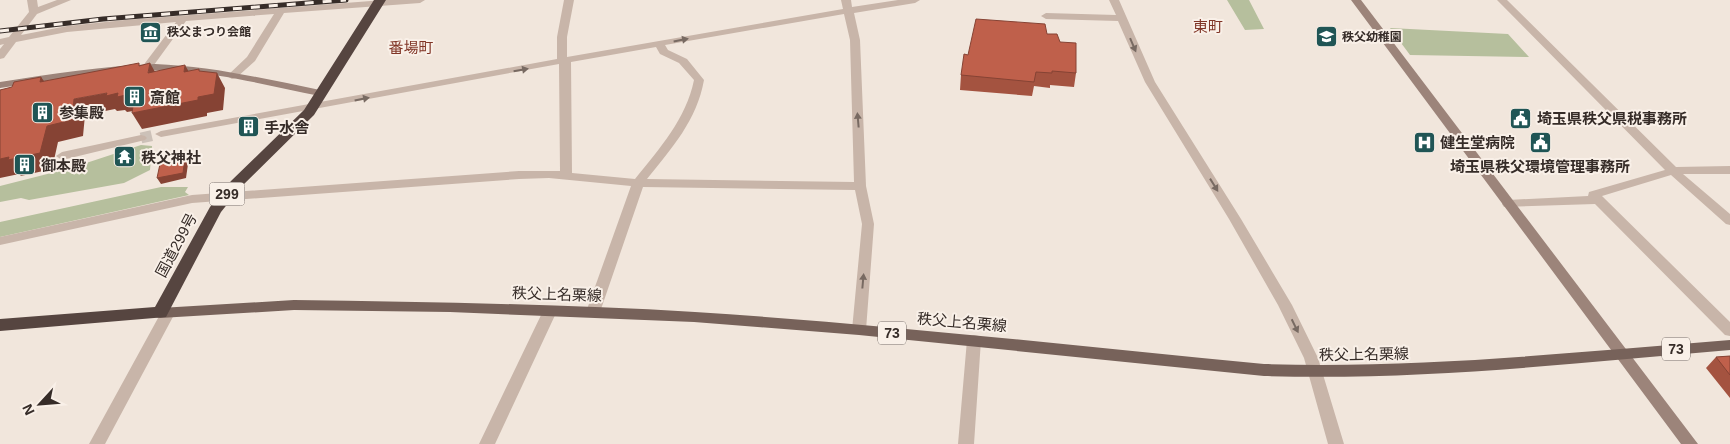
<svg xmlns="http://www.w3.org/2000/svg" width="1730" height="444" viewBox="0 0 1730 444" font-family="Arial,'Noto Sans JP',sans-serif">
<rect width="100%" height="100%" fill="#f1e6dc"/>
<path fill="#b6bf9d" d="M1227 0H1249L1264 29 1245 30Z
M1390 28 1508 34 1529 57 1410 55Z
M141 145 152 146 150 170 124 183 29 200 21 198 0 202V186L71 168Z
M161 187H188L185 192 189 195 0 237V222Z"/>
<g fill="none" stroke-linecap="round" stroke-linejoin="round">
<path stroke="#ccc1b8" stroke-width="11" stroke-dasharray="11 5" stroke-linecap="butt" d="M141 138 154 135"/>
<path fill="#c8b5a9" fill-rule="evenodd" d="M27 0H37L38 7 57 0H71L37 14 21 35 67 26 125 20 384 0H425L420 3 284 13 255 61 236 78 232 79 227 76 247 57 274 14 186 21 151 69 147 70 142 67 176 22 67 32 16 42 4 58 0 59V49L4 44 0 45V39L9 37 29 12Z
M564 0H574L567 37V57L843 9 841 0H851L852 7 898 0H920L915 3 854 13 860 40 866 186 874 224 866 330 864 334H854L852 330 862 224 855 190 643 187 600 312 598 316H588L586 312 631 186 549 178 519 179 192 203 0 245V237L192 195 519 171H560L559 64 161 137 155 134 161 131 557 59V37ZM844 14 850 40 854 182 647 179C672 148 697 120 704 80L687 59 668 50 665 45ZM656 47 660 54 679 63 694 80C686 119 660 148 635 179L572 173 571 62Z
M1109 0H1119L1155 82 1241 219 1292 305 1318 358 1344 444H1328L1304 358 1278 305 1229 219 1145 82 1118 21 1046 19 1041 16 1046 13 1116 15Z
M1497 0H1507L1676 167 1730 166V174H1683L1730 214V225L1726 224 1671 175 1602 196 1730 322V336L1725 335 1595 204 1504 207 1502 204 1504 201 1508 200 1588 196 1589 192 1665 170Z
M141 135 145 136 147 138 145 140 62 160 56 156 62 152Z
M550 306 555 307 557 311 495 444H479L543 311 545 307Z
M168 308 173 309 175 313 105 444H89L163 309Z
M974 335 979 336 981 340 974 444H958L967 340 969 336Z"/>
<path fill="#9c847a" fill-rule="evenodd" d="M1351 0H1361L1698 444H1681Z
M155 64C211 66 265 79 320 90L325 93 320 96C273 87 226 74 178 71 118 68 59 79 0 88V82C52 74 103 66 155 64Z"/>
<path fill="#77625a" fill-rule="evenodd" d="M294 300C427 302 561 304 695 312 885 324 1074 346 1264 364 1420 369 1575 352 1730 340V350C1575 363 1420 381 1264 376L859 335 694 322 450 312 294 310 160 318 155 317 153 313 155 309 160 308Z"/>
<path fill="#564540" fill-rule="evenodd" d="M374 0H386L314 115 241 187 221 212 166 317 0 331V319L155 307 210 207 231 181 304 110Z"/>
<defs>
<path id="rail" d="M0 31 103 19 346 0"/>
</defs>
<use href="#rail" stroke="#362c28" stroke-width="5"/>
<use href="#rail" stroke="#f9f0e8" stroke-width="3" stroke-dasharray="9" stroke-linecap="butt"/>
</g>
<path fill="#a45340" d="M1060 42 1076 73 1074 87 1050 85V88L1034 86 1032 96 960 90 961 75 968 55Z
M1730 356V398L1706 368 1716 357Z"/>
<path fill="#864334" d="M150 63 159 79 148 73Z
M185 65 194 81 184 72Z
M217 73 225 88 223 110 207 113V116L142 129 132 113 198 97Z
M41 77 52 92 40 82Z
M107 93H135L145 109 127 112 125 110 117 111 115 109 85 115 83 136 58 142 52 169 21 176 19 174 0 178V159L47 126 74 99Z
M185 158 188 164 186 178 161 184 157 178Z"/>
<path fill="#bf604b" stroke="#864334" d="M976 19 1045 24 1047 34H1057L1060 42 1076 43V73L1052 71V73L1036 72 1034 82 961 75 964 54 968 55Z
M139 63V66L150 63 148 73 185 65 184 72 199 69V71L217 73 214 94 198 97V100L132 113 135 93 117 97 118 93 106 96 107 93 74 99 72 120 47 126 40 153 8 160 9 157 0 159V90L12 87 14 82 41 77 40 82Z
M185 158 183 173 157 178 160 164Z
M1730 356V375L1716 357Z"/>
<defs><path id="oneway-solid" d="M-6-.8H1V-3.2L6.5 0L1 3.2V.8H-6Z" transform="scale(1.25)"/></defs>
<g fill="#786a62">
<use href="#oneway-solid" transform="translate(681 40) rotate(-11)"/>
<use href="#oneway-solid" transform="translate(1133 45) rotate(67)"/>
<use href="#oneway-solid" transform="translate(521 70) rotate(-10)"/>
<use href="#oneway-solid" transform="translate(362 99) rotate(-11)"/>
<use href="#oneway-solid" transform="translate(858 120) rotate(-95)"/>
<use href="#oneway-solid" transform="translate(1214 185) rotate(58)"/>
<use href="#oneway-solid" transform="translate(863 281) rotate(-85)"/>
<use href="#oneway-solid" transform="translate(1295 326) rotate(64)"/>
</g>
<defs>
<symbol id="museum-square" viewBox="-11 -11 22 22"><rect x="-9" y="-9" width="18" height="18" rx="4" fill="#205555" stroke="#f9f0e8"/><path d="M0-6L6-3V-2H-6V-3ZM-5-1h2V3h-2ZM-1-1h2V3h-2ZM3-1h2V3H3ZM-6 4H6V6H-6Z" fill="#fff"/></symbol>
<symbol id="school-square" viewBox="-11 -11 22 22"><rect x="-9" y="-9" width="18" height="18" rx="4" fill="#205555" stroke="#f9f0e8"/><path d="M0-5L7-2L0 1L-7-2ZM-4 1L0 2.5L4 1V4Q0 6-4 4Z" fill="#fff"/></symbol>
<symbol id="building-square" viewBox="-11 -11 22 22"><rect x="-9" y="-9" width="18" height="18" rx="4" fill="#205555" stroke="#f9f0e8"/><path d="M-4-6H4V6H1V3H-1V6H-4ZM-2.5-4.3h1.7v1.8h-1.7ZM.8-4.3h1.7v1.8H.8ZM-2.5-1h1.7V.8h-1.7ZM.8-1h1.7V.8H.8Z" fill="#fff"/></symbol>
<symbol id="civic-square" viewBox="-11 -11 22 22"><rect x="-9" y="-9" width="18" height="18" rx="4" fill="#205555" stroke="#f9f0e8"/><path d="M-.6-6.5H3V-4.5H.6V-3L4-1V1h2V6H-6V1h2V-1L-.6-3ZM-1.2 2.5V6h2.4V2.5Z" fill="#fff"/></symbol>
<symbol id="hospital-square" viewBox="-11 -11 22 22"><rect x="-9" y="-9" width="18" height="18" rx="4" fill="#205555" stroke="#f9f0e8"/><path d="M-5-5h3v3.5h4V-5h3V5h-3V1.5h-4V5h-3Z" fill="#fff"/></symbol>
<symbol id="temple-square" viewBox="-11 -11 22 22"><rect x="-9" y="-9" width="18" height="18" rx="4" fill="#205555" stroke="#f9f0e8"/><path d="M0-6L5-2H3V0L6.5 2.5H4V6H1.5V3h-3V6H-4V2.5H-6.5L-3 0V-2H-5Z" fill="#fff"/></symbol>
</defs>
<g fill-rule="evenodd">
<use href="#museum-square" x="138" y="20" width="25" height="25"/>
<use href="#school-square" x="1314" y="24" width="25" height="25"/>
<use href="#building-square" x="122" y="84" width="25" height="25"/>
<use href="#building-square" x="30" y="100" width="25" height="25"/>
<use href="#civic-square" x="1508" y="106" width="25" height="25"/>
<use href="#building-square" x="236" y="114" width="25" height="25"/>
<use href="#hospital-square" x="1412" y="130" width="25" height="25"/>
<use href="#civic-square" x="1528" y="130" width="25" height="25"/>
<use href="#temple-square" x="112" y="144" width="25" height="25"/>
<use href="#building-square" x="12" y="152" width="25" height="25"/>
</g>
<g text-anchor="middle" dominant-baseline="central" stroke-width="4" stroke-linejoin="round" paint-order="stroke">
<g font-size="12" font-weight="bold" fill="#362c28" stroke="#f9f0e8" text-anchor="start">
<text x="167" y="32">秩父まつり会館</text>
<text x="1342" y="37">秩父幼稚園</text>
</g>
<g fill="#f9f0e8" stroke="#706762" stroke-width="1">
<rect x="209.5" y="182.5" width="35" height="23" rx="4"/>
<rect x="878" y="321.5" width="28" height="23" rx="4"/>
<rect x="1662" y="337.5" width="28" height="23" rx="4"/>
</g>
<g font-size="14" font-weight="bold" fill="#362c28">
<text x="227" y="194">299</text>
<text x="892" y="333">73</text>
<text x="1676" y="349">73</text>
</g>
<g font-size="15" fill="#803526" stroke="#f9f0e8">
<text x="1208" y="26">東町</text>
<text x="411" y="47">番場町</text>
</g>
<g font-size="15" font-weight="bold" fill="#362c28" stroke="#f9f0e8" text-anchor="start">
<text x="150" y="97">斎館</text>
<text x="59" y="112">参集殿</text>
<text x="1537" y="118">埼玉県秩父県税事務所</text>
<text x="264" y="127">手水舎</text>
<text x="1440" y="142">健生堂病院</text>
<text x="141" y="157">秩父神社</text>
<text x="41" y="165">御本殿</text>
<text x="1540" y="166" text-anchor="middle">埼玉県秩父環境管理事務所</text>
</g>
<g font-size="15" fill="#362c28" stroke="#f9f0e8">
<text transform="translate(176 245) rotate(-62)">国道299号</text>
<text transform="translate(557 294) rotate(2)">秩父上名栗線</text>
<text transform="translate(962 322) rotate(5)">秩父上名栗線</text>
<text transform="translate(1364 354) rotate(-1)">秩父上名栗線</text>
</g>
</g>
<g transform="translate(40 404) rotate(244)" stroke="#f9f0e8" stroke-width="4" paint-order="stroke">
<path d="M0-4L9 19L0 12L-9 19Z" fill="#362c28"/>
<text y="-8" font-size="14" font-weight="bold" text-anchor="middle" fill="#362c28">N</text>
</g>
</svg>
